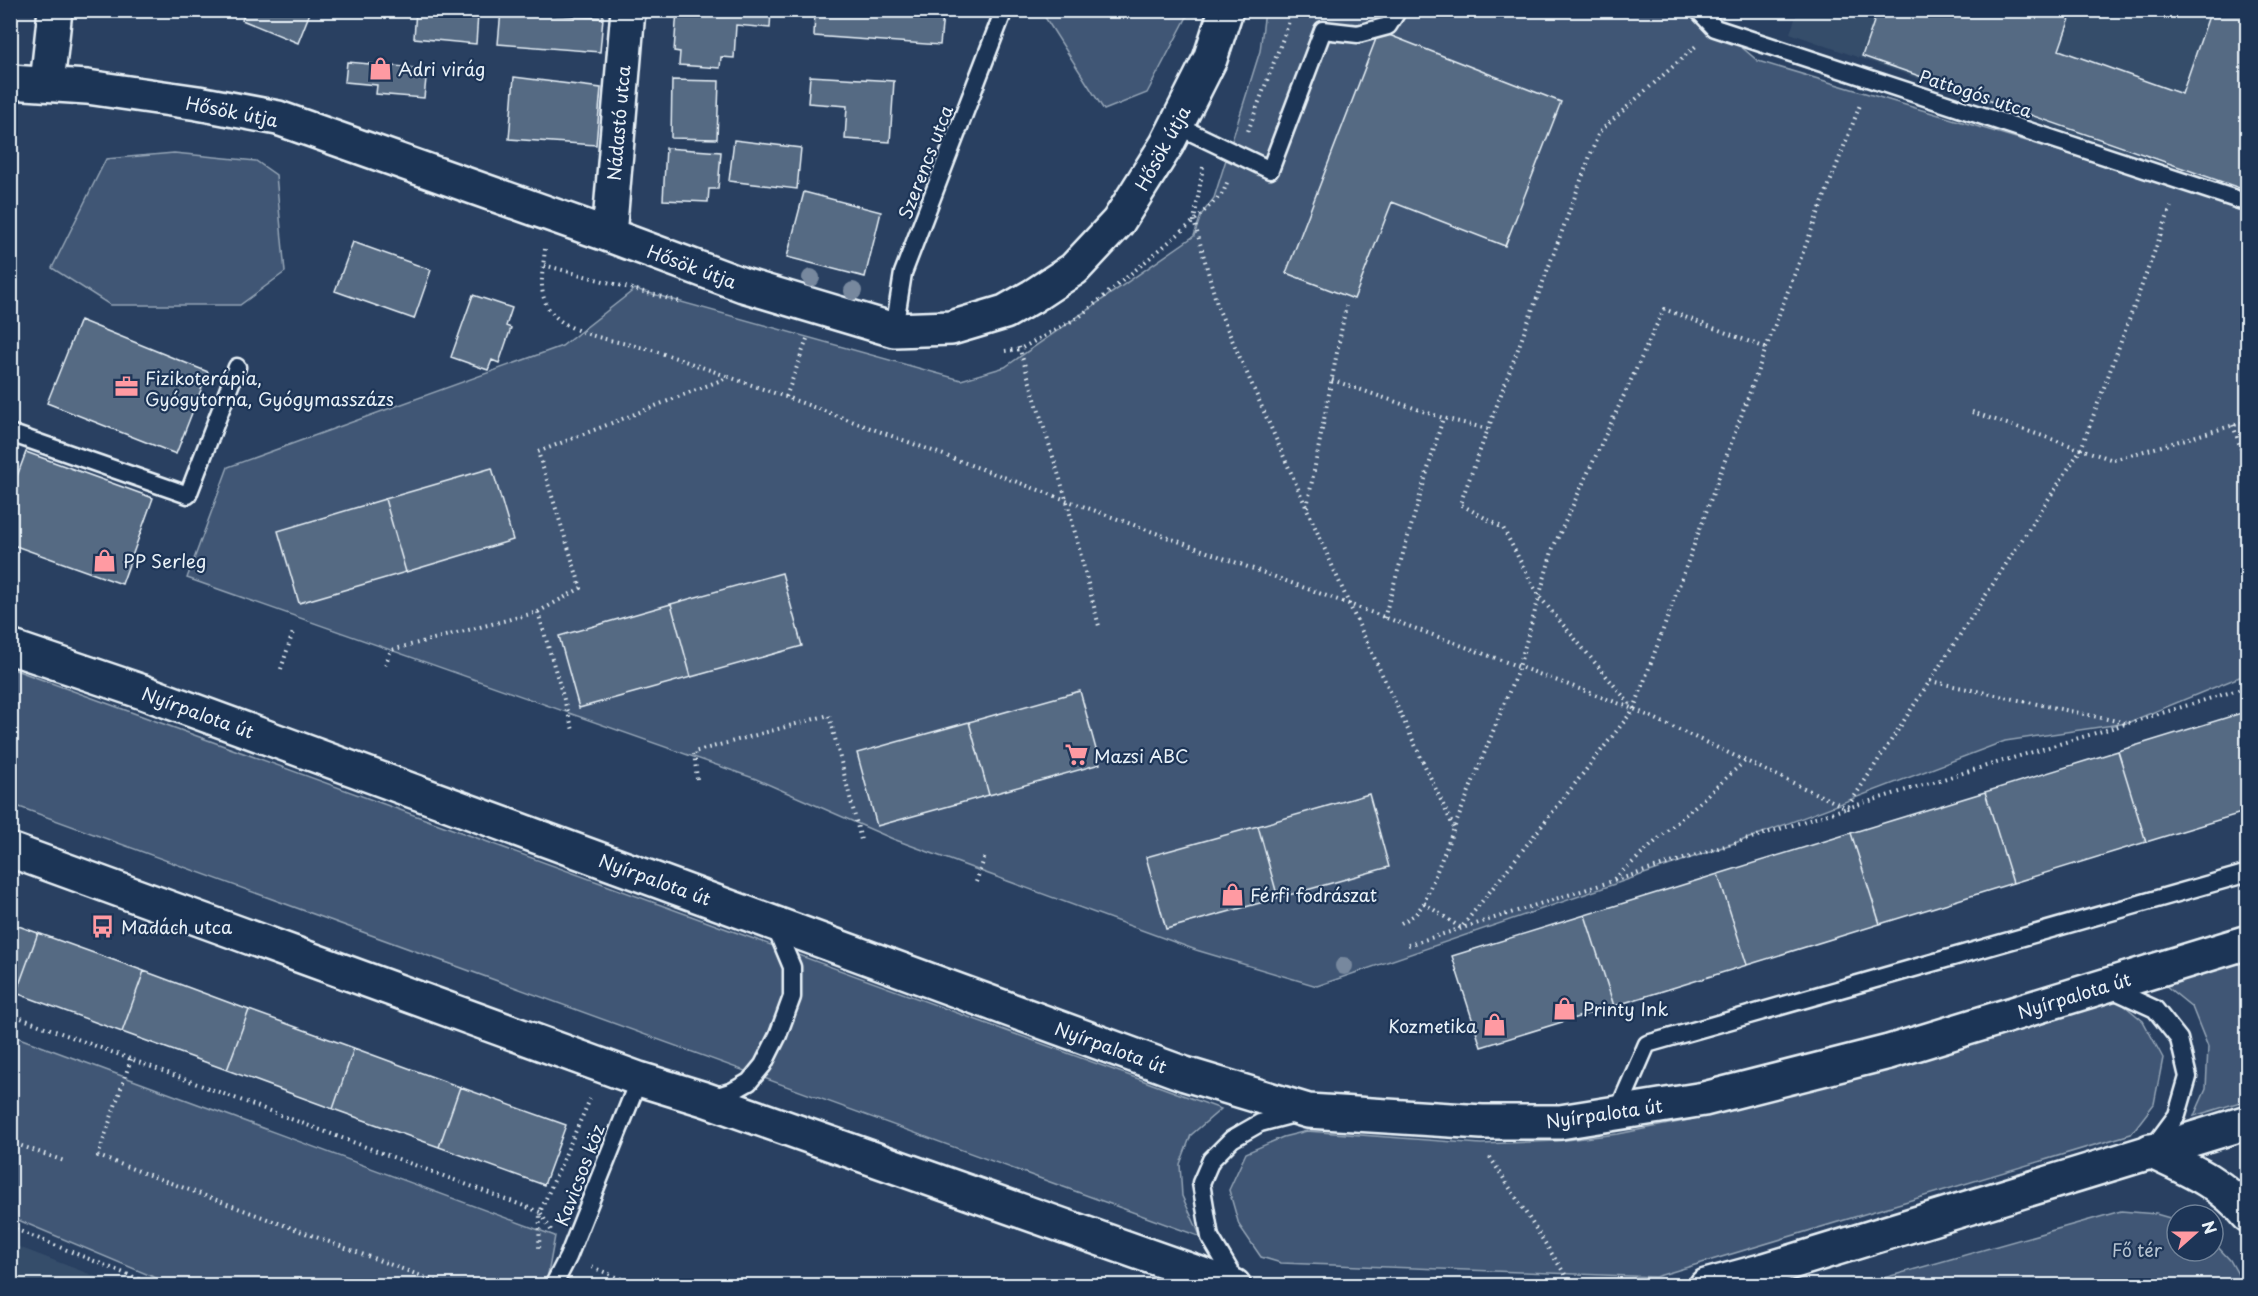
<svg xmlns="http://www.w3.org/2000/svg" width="2258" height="1296" viewBox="0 0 2258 1296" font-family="'Playpen Sans',sans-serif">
<rect width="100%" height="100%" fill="#294061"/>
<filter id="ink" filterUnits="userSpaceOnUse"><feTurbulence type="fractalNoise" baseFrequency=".0167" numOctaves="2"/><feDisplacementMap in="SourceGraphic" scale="12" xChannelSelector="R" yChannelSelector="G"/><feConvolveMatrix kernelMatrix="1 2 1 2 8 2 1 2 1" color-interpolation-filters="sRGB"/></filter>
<g filter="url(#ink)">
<path fill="#364d6b" d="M1798 11H2247V196L1790 33Z
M11 1244 118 1285H11Z"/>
<path fill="#415774" stroke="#94a4b6" stroke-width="1.5" d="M1041 11H1190L1147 93 1104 110Z
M1265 11H1699L1758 61 2247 207V674L2127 723 2005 741 1752 837 1317 986 1196 950 893 839 756 779 187 578 228 467 562 346 635 289 961 380 1005 367 1194 236 1201 215 1214 198 1260 51Z
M174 153 256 161 276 175 285 272 240 305H110L52 268 106 159Z
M10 668 1221 1109 1191 1135 1180 1164 1182 1196 1201 1237 11 804Z
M2247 954V1100L2194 1116 2206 1089 2208 1047 2192 1007 2160 981Z
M2113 996 2143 1021 2163 1058 2154 1104 2131 1134 1655 1277 1281 1263 1261 1257 1239 1225 1229 1190 1246 1153 1283 1137 1307 1131 1481 1144 1557 1141 1618 1134 1689 1120 1892 1063Z
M11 1035 555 1236 546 1285 175 1286 11 1217Z
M2121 1211 2156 1214 2177 1220V1251H2213V1242L2230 1260 2244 1285H1859Z"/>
<path fill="#556a83" stroke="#e8f1f8" stroke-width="1.5" d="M246 10H311L298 43 242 20Z
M416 10 478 14 476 44 414 38Z
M572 10H603V18L571 16Z
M677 10H771L770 28 736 25 734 58 721 57 720 68 679 65 680 52 674 51Z
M815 10H879L943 15 940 45 814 36Z
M1878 10H1926L1949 18 1951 10H2073L2059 50 2182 94 2211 10H2248V191L1862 56Z
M501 11 603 18 600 52 498 44Z
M1379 31 1561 102 1505 246 1392 202 1354 299 1286 273Z
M347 62 427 69 424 98 376 94 377 85 345 82Z
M810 76 894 81 890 142 845 139 847 106 808 103Z
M514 77 601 88 596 145 509 139Z
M672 80 719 81 717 139 671 138Z
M734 140 801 148 797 189 729 181Z
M666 148 721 152 718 189H709L708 202 663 200Z
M804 192 881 212 865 277 787 257Z
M353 242 431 270 414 319 335 291Z
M473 295 512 308 506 326 511 328 499 363 492 360 488 370 451 357Z
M80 320 208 372 176 454 47 403Z
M26 452 153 498 122 584 10 544V495Z
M492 468 513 540 406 572 385 499Z
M385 499 406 572 299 603 278 531Z
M782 573 802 646 691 677 671 604Z
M671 604 691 677 579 708 559 636Z
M1080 691 1100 764 989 795 969 722Z
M2248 711V811L2146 842 2118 751Z
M969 722 989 795 877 826 857 753Z
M2118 751 2146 842 2013 883 1985 792Z
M1985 792 2013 883 1880 924 1851 833Z
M1369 794 1389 867 1278 898 1258 826Z
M1258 826 1278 898 1166 929 1146 857Z
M1851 833 1880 924 1747 965 1718 874Z
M1718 874 1747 965 1614 1006 1585 915Z
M1585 915 1614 1006 1481 1047 1452 956Z
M10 923 38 933 16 993 10 991Z
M38 933 144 971 122 1032 16 993Z
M144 971 249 1010 227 1070 122 1032Z
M249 1010 354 1048 333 1109 227 1070Z
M354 1048 460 1087 439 1147 333 1109Z
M460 1087 566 1125 544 1185 439 1147Z"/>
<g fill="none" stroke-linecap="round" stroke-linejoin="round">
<defs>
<path id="lane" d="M1698 10 1715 28 2248 203
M1176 125 1270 170 1323 30 1358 34 1388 26 1398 10
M894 330 903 273 1004 10
M10 433 188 495 237 367
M2107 987 2155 1009 2179 1039 2188 1077 2177 1115 2154 1146
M711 1098 733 1091 749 1082 763 1065 778 1035 792 997V967L774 924
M1617 1113 1647 1044 2248 873
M553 1286 568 1257 639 1079
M1239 1286 1210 1237 1201 1183 1211 1160 1232 1139 1260 1123 1298 1113"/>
<path id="street" d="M10 82 87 87 198 103 278 118 609 235 743 285 894 330 951 328 1005 312 1033 296 1074 269 1118 222 1167 144 1210 59 1226 10
M47 84 55 10
M609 235 628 10"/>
<path id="secondary" d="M10 647 143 692 1185 1074 1308 1111 1482 1122H1560L1704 1099 1889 1052 2248 942
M10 850 639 1079 704 1099 1234 1286
M2150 1151C2186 1168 2223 1183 2248 1215
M1706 1286 1765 1270 2248 1122"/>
</defs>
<use href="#lane" stroke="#e8f1f8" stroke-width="21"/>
<use href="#street" stroke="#e8f1f8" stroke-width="38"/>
<use href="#secondary" stroke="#e8f1f8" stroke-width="38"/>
<path stroke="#e8f1f8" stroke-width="4" stroke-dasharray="1.5 4.5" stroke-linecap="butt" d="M1248 131 1288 25 1290 10
M1203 167 1194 221 1218 308 1350 606 1454 828
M545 249C543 271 536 296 553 314 573 337 626 342 655 351 680 359 704 368 729 377
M544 265 681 302
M807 339 786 397 1634 709 1847 808 2248 687
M1019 347 1067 502 1099 626
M1005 351 1020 349 1079 317 1194 221 1223 193 1228 180
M1332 380 1443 418 1488 429
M1972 412 2113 460 2248 421
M2233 425 2248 470
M1307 507 1346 306
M538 612 581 588 538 452 729 377 786 397
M1384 618 1443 418
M385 665 391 650 538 612 573 730
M281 669 293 632
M1930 681 2126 723
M1634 709 1766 348 1860 105
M697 779 694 752 829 715 861 840
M1614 879 1745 761
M976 882 985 856
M1424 903 1461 928 1634 709 1538 595 1503 528 1460 504 1599 132 1696 46
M1401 923 1415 915 1424 903 1519 667 1553 548 1664 309 1766 348
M1408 945 1847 808 2081 449 2171 207
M10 1014 540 1212 539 1252
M131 1059 98 1156 448 1286
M10 1142 64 1161
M1490 1157 1568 1279
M10 1227 156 1286
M551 1230 540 1212 590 1099
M592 1267 639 1286"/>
<use href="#lane" stroke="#1d3557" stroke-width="16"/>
<use href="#street" stroke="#1d3557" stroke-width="33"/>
<use href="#secondary" stroke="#1d3557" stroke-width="33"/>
</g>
<g fill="#77889e">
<circle cx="811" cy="278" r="9"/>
<circle cx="853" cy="291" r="9"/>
<circle cx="1344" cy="966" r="9"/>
</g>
</g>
<defs>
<symbol id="shop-bare" viewBox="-9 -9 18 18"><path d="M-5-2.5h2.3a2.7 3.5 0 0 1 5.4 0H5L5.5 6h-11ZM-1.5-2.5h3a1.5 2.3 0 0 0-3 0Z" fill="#ff9aa2" stroke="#1d3557" stroke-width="2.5" paint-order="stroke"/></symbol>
<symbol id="office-bare" viewBox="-9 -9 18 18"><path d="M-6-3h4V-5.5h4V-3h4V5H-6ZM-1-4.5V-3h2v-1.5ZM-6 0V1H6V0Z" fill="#ff9aa2" stroke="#1d3557" stroke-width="2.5" paint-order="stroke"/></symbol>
<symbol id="supermarket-bare" viewBox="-9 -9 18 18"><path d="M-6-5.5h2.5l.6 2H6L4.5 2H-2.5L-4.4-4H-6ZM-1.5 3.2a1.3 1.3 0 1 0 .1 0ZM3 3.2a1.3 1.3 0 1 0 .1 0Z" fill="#ff9aa2" stroke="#1d3557" stroke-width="2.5" paint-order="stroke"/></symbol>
<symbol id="bus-bare" viewBox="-9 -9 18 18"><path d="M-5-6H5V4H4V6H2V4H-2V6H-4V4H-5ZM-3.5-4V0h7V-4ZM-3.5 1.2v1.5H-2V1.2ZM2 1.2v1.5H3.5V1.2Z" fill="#ff9aa2" stroke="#1d3557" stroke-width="2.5" paint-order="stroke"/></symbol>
</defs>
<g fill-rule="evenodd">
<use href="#shop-bare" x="364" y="52" width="33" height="33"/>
<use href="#office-bare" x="110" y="370" width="33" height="33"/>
<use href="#shop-bare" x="88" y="544" width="33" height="33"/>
<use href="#supermarket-bare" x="1060" y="738" width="33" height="33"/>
<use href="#shop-bare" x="1216" y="878" width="33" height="33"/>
<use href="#bus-bare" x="86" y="910" width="33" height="33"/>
<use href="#shop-bare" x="1548" y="992" width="33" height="33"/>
<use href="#shop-bare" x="1478" y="1008" width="33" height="33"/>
</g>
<g text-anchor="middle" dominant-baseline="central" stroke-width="4.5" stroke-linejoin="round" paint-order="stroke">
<g font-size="18" fill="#e8f1f8" stroke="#1d3557" text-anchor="start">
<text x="398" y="68">Adri virág</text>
<text x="145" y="377">Fizikoterápia,<tspan x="145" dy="21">Gyógytorna, Gyógymasszázs</tspan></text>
<text x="123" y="560">PP Serleg</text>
<text x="1094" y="755">Mazsi ABC</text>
<text x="1250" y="894">Férfi fodrászat</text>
<text x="121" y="926">Madách utca</text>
<text x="1583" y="1008">Printy Ink</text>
<text x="1477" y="1025" text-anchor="end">Kozmetika</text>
</g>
<g font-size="18" fill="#e8f1f8" stroke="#1d3557">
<text transform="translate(1976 93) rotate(18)">Pattogós utca</text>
<text transform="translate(232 111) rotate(11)">Hősök útja</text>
<text transform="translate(618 123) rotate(-85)">Nádastó utca</text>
<text transform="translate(1162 148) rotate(-61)">Hősök útja</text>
<text transform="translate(925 162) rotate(-69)">Szerencs utca</text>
<text transform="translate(692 266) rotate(20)">Hősök útja</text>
<text transform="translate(198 712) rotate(20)">Nyírpalota út</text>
<text transform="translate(655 879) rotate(20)">Nyírpalota út</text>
<text transform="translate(2074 995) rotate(-17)">Nyírpalota út</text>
<text transform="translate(1111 1047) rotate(20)">Nyírpalota út</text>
<text transform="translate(1604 1113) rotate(-8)">Nyírpalota út</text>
<text transform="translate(579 1175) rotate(-69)">Kavicsos köz</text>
</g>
<g font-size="18" fill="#b6c3d0" stroke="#1d3557">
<text x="2137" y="1249">Fő tér</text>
</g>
</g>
<rect width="2258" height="1296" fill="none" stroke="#1d3557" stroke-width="36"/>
<rect x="18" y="18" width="2222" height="1260" fill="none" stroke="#e8f1f8" stroke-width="2" filter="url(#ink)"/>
<g transform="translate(2195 1233) rotate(69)"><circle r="28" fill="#1d3557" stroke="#6e8097" stroke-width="1.5"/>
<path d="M0-4.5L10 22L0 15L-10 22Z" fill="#ff9aa2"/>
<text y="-9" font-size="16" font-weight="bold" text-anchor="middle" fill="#e8f1f8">N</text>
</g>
</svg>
